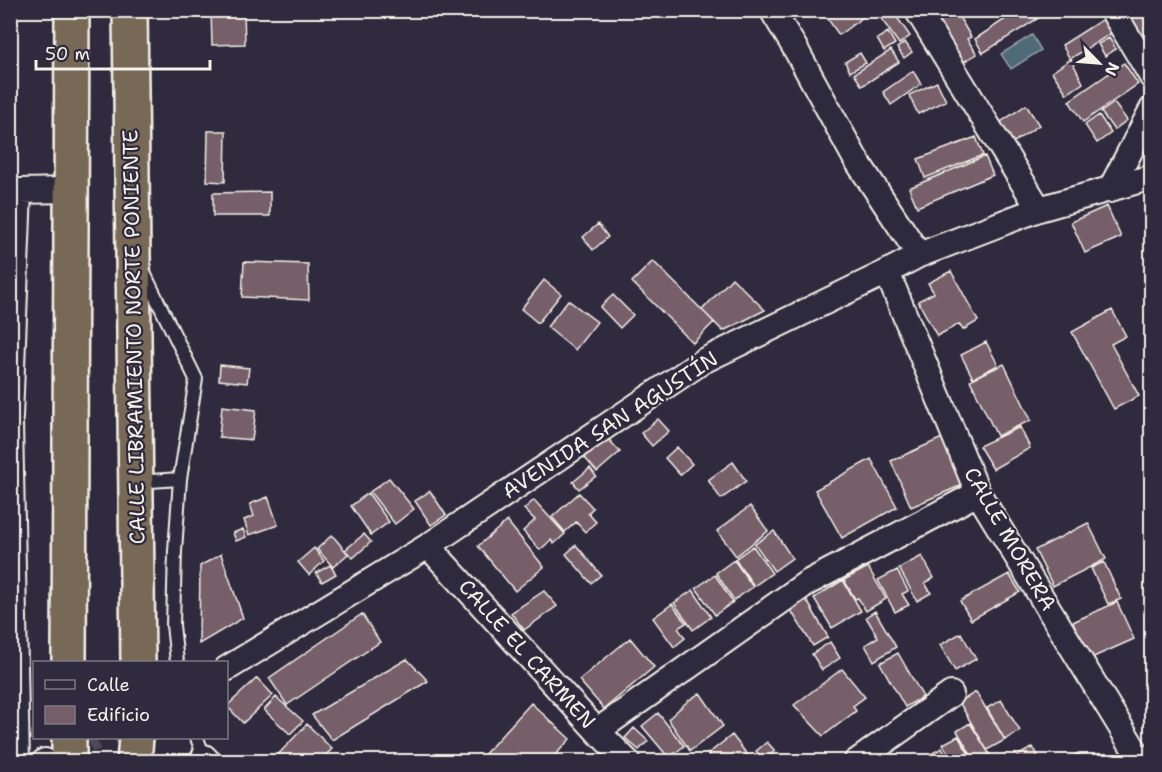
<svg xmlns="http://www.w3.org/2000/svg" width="1162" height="772" viewBox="0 0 1162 772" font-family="'Shantell Sans',sans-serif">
<rect width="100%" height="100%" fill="#2f2a3d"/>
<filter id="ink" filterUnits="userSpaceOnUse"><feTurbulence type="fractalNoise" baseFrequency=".0167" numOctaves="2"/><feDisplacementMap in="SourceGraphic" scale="12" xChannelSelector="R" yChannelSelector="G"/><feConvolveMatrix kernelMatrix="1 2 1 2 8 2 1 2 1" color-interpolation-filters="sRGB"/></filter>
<g filter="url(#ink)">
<path fill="#506979" stroke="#929fa5" stroke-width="1.5" d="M1032 35 1041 50 1011 69 1001 54Z"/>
<path fill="#765e69" stroke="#f4f1e8" stroke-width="1.5" d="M211 10H244L245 44 212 45Z
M832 10H872L839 35 825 15Z
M890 10H892L910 36 899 44 880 17Z
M949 10H955L971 37 967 39 977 54 960 64 933 20Z
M1019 10H1051L983 53 975 39Z
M1144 10H1152V29L1140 37 1129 20Z
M1103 19 1112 33 1070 59 1062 45Z
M888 32 895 44 884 51 877 39Z
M1109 38 1116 49 1105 56 1098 44Z
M905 42 912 52 904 58 897 48Z
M891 50 899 62 862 86 854 74Z
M860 53 866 63 850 72 845 62Z
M1071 59 1083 83 1067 94 1052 72Z
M1124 63 1138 84 1083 122 1069 101Z
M913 71 921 84 891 105 883 92Z
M937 82 946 101 918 114 909 95Z
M1114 103 1127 120 1114 130 1101 112Z
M1026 105 1039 125 1008 146 995 126Z
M1099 115 1111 133 1097 143 1085 125Z
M208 131H226L225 182 207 181Z
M976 137 983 155 925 178 918 159Z
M985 156 993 175 917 207 909 188Z
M270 192V216H213V193Z
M1107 206 1121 237 1085 253 1071 222Z
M598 224 608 237 593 250 583 237Z
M653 261 714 322 693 343 632 282Z
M244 262 308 264 309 300 242 297Z
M951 271 978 321 963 330 959 324 937 336 918 301 934 293 928 283Z
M732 278 765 310 723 331 702 310Z
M544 280 561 294 538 323 521 309Z
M613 295 633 315 620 328 600 307Z
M568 300 597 322 575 350 547 327Z
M1112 310 1126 336 1111 344 1139 396 1114 409 1072 332Z
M986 342 998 365 973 378 961 355Z
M1004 364 1031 420 997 436 970 380Z
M220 365 249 368 247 383 219 380Z
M222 406 256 410 252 440 219 437Z
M658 419 669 431 652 446 641 433Z
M1020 427 1030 448 993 469 979 446Z
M603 433 620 452 597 472 580 452Z
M942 438 962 485 911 507 891 461Z
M677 447 692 464 680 475 665 458Z
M871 459 897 507 842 538 815 490Z
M733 462 746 481 721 499 708 480Z
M590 468 596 476 579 489 573 482Z
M389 478 414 509 395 524 370 492Z
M430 491 446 515 431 525 415 501Z
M368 493 389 522 371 535 351 506Z
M579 493 593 508 588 513 596 522 585 532 576 522 565 532 552 517Z
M268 497 278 525 249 535 244 520 254 516 250 504Z
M534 500 565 534 554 544 551 540 540 550 523 531 535 520 524 509Z
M750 506 768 531 736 556 717 531Z
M507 521 544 567 515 591 478 546Z
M1088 523 1106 559 1053 586 1035 550Z
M243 529 246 537 236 541 233 533Z
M774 531 792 558 774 571 755 544Z
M364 534 371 542 353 558 345 550Z
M332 535 348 554 333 567 317 549Z
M576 545 601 575 591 583 566 554Z
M753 546 772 573 754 586 735 559Z
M314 548 324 561 309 575 298 562Z
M221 554 243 618 199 644 200 566Z
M922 556 934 578 925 583 931 593 917 601 899 568Z
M734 560 753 587 734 600 716 573Z
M1104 562 1121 599 1108 604 1091 568Z
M330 565 336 574 322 582 316 573Z
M868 567 886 599 866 611 858 598 855 599 844 580Z
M897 570 908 591 902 594 909 605 895 612 878 580Z
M1009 574 1020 592 971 620 960 601Z
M715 575 733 602 715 615 696 588Z
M843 580 861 611 832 628 814 598Z
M693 590 711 617 693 630 674 603Z
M544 591 557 606 524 630 511 613Z
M806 599 828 637 813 646 790 609Z
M1117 602 1134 639 1089 659 1073 622Z
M672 604 686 623 678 628 685 638 674 647 653 618Z
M875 611 896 647 874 661 865 645 878 637 866 617Z
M362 614 380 642 287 705 269 678Z
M961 633 976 659 955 671 940 645Z
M630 638 654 667 604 709 579 680Z
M830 642 840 658 822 670 812 654Z
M898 653 923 697 905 707 880 663Z
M407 659 428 681 332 740 312 715Z
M842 669 865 697 853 706 856 711 823 736 794 705Z
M257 678 273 695 243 723 227 706Z
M976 692 1005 740 987 750 959 702Z
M700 693 723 726 690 751 668 719 689 700Z
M276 697 303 721 290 734 264 710Z
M1001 700 1020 731 1005 740 987 708Z
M531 703 570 739 549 762H489L483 756Z
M658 713 684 746 669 758 642 726Z
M970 723 990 755 979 762H975L957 731Z
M307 724 332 749 319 762H271Z
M634 728 648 741 639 750 625 738Z
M732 735 753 762H714L708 754Z
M958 736 974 762H953L943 744Z
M767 742 775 751 764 760 756 751Z
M1033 747 1041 762H1020L1017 756Z
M942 748 950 762H930L927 756Z
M885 749 894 762H877Z
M1078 753 1083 762H1063Z"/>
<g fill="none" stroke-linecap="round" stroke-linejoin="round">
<path stroke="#4d4857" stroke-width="24" stroke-dasharray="24 12" stroke-linecap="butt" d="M55 756 96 738"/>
<defs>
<path id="service" d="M143 271 196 379 180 479 175 551 173 625 177 662
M136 482 180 479
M197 738 204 757 203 762"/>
<path id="minor" d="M772 10 795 48 855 158 919 255
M917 10 1039 209
M1112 10 1152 77
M1110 190 1152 109
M10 199 19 191 70 190
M887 272 978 493 1142 762
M10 417 19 191
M10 423 17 762
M428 546 597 731 628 762
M226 669 428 546 703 361 887 272 919 255 1039 209 1152 177
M597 731 807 583 978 493
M204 757 209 762
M44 762 45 761
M856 762 951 694"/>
<path id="trunk" d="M130 10 138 662
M69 662 72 10
M69 762V738
M134 762 136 738"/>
</defs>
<use href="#service" stroke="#f4f1e8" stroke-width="16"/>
<use href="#minor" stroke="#f4f1e8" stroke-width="28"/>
<use href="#trunk" stroke="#f4f1e8" stroke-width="38"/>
<path stroke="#f4f1e8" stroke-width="4" stroke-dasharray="1.5 4.5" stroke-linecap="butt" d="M160 760 182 759"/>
<use href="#service" stroke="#2f2a3d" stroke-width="12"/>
<use href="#minor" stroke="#2f2a3d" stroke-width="24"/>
<use href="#trunk" stroke="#776954" stroke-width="33"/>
</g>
</g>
<g text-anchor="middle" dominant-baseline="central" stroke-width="4.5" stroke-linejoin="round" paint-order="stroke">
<g font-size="21" fill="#f4f1e8" stroke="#2f2a3d">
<text transform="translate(134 337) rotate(-91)">CALLE LIBRAMIENTO NORTE PONIENTE</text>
<text transform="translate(610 425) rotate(-33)">AVENIDA SAN AGUSTÍN</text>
<text transform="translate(1010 539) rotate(60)">CALLE MORERA</text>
<text transform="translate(527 654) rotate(48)">CALLE EL CARMEN</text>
</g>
</g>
<rect width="1162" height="772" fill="none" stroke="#2f2a3d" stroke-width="36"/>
<rect x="18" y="18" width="1126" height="736" fill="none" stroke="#f4f1e8" stroke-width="2" filter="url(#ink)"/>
<rect x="33" y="661" width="195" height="78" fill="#2f2a3d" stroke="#7e7a81" stroke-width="1.5"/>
<rect x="45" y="680" width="30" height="9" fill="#2f2a3d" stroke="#7e7a81" stroke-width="1.5"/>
<text x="87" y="691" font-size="18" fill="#f4f1e8">Calle</text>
<rect x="45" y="706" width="30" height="18" fill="#765e69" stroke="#7e7a81" stroke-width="1.5"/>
<text x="87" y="721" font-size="18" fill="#f4f1e8">Edificio</text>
<g transform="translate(1099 63) rotate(115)" stroke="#2f2a3d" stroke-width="4.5" paint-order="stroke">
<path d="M0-4.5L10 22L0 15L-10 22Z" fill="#f4f1e8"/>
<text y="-9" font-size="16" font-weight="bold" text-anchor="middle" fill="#f4f1e8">N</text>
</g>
<path d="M36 60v9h174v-9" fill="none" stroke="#f4f1e8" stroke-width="3"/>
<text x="45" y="60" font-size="18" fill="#f4f1e8" stroke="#2f2a3d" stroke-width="4.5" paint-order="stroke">50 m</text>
</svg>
